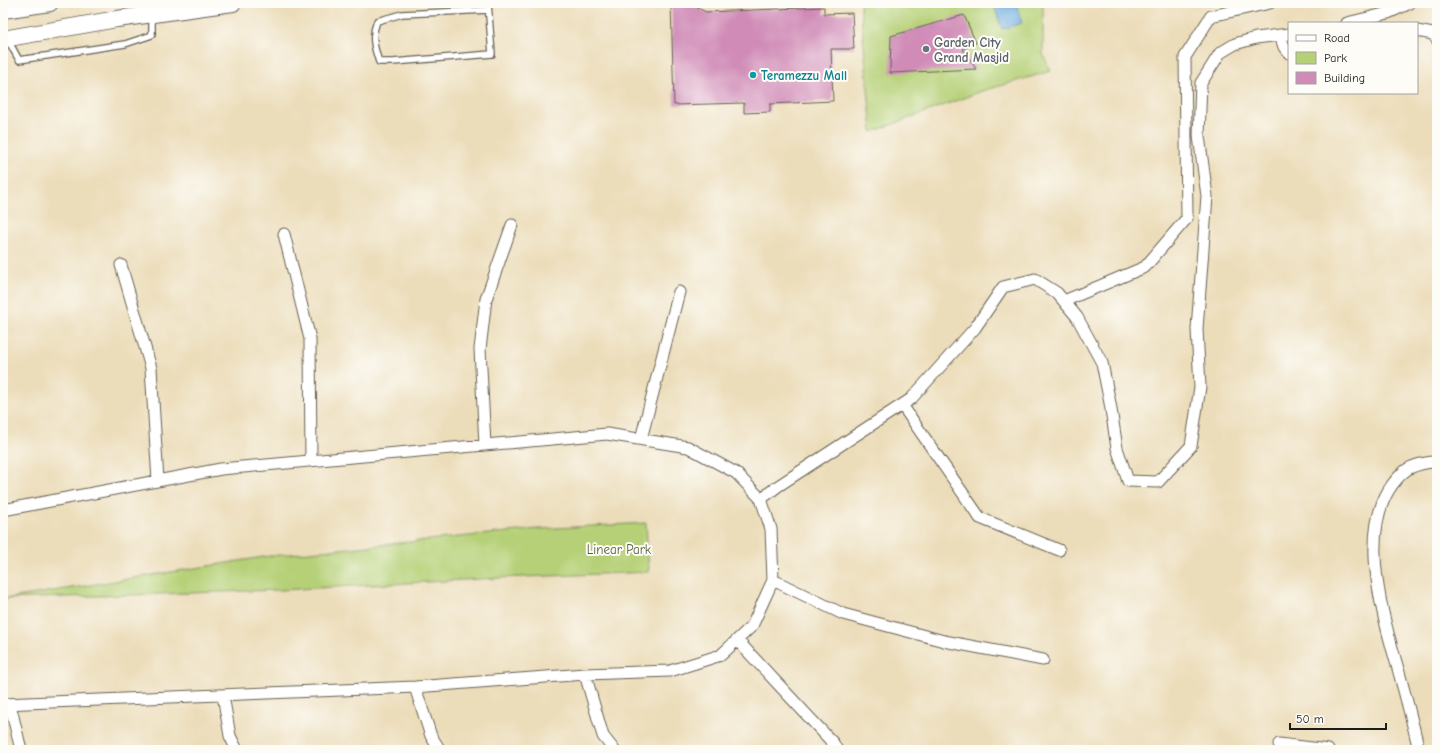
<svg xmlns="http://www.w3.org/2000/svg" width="1440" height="753" viewBox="0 0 1440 753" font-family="'Comic Neue',sans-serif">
<rect width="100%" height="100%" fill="#fdfcf7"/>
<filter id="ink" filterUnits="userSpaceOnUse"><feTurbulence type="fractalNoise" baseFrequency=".025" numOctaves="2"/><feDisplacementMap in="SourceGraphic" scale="8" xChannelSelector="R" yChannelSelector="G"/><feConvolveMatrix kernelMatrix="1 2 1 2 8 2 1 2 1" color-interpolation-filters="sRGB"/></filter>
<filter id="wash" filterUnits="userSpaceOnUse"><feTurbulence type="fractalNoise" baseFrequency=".012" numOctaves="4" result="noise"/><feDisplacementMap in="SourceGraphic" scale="16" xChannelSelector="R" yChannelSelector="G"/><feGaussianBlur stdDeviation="0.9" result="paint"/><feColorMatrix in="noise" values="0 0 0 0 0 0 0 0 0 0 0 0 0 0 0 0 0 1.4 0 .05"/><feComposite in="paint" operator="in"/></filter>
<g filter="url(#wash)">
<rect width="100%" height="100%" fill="#ecddba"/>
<path fill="#b5d076" stroke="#687649" d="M860 3H1043V54L1051 71 982 91 872 132Z
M646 523 649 572 499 578 280 590 4 599 270 556 538 529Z"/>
<path fill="#6eace0" stroke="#45647e" d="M1016 3 1022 23 1002 29 995 9Z"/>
<g id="blocks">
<path fill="#d08bb7" d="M671 3H687L706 12 824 7V14L852 13 854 49H831L833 101 770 104V112L744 113V103L674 105Z
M964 15 976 43 963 49 976 69 890 73 891 36Z"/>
</g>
</g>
<g filter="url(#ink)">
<use href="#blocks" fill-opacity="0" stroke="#656053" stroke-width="1"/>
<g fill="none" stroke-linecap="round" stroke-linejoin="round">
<defs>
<path id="lane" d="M488 3 492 54 393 62H379C374 47 371 36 377 21L402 14 488 10
M8 40 19 60 125 44 152 35V16"/>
<path id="street" d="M1347 23 1388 13 1410 3
M1417 31 1433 34 1437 40
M1280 35 1284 47 1289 53
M284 234 310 339 311 460
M121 265 151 368 158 481
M1064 301 1145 267 1187 218 1185 57 1211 16 1270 3
M902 405 980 518 1059 550
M641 439 679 292
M485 445 480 349 486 299 512 225
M3 510 221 469 607 434 688 447 736 473 761 499 778 486 911 399 975 328 1003 287 1035 279 1057 293 1077 317 1102 363 1110 403 1117 448 1128 481 1158 482 1191 446 1200 387 1197 329 1207 196 1199 136 1201 83 1220 53 1235 44 1256 38 1289 34
M773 580 843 614 944 641 1043 660
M737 640 833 743 837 750
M585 674 603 736 614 750
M415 687 431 736 440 750
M223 695 230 736 237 750
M3 704 415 687 585 674 670 671 721 655 752 626 773 580 771 529 761 499
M10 704 21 750
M1279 744 1328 750
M1419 750C1413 725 1407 701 1400 676 1384 619 1350 517 1405 471 1413 464 1427 463 1437 461"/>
<path id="secondary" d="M3 10 50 3
M3 39 117 19 233 3"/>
</defs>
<use href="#lane" stroke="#656053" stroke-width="8"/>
<use href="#street" stroke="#656053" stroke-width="13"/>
<use href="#secondary" stroke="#656053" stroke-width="18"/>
<use href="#lane" stroke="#fff" stroke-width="5.5"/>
<use href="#street" stroke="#fff" stroke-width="11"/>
<use href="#secondary" stroke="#fff" stroke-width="16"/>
</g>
</g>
<circle fill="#6b7280" stroke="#fdfcf7" stroke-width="1.5" cx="926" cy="49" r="4"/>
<circle fill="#0f9aa8" stroke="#fdfcf7" stroke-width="1.5" cx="753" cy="75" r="4"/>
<g text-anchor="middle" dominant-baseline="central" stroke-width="4" stroke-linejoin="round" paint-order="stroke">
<g font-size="13" font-weight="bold" fill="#5b616d" stroke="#fdfcf7" text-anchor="start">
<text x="934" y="42">Garden City<tspan x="934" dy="15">Grand Masjid</tspan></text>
</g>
<g font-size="13" font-weight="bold" fill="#0d838f" stroke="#fdfcf7" text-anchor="start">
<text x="761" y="75">Teramezzu Mall</text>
</g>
<g font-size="13" fill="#525b3c" stroke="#fdfcf7">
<text x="619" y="549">Linear Park</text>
</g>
</g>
<rect width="1440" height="753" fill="none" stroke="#fdfcf7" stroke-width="16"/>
<rect x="1288" y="22" width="130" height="72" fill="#fdfcf7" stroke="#a3a29f"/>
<rect x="1296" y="35" width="20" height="6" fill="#ffffff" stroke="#a3a29f"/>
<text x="1324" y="42" font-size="12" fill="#1c1c1c">Road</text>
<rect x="1296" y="52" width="20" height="12" fill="#b5d076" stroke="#a3a29f"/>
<text x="1324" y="62" font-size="12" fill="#1c1c1c">Park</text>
<rect x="1296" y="72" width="20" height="12" fill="#d08bb7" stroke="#a3a29f"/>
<text x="1324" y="82" font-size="12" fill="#1c1c1c">Building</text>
<path d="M1290 723v6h96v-6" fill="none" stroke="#1c1c1c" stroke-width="2"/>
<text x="1296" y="723" font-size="12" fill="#1c1c1c" stroke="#fdfcf7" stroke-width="3" paint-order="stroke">50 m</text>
</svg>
